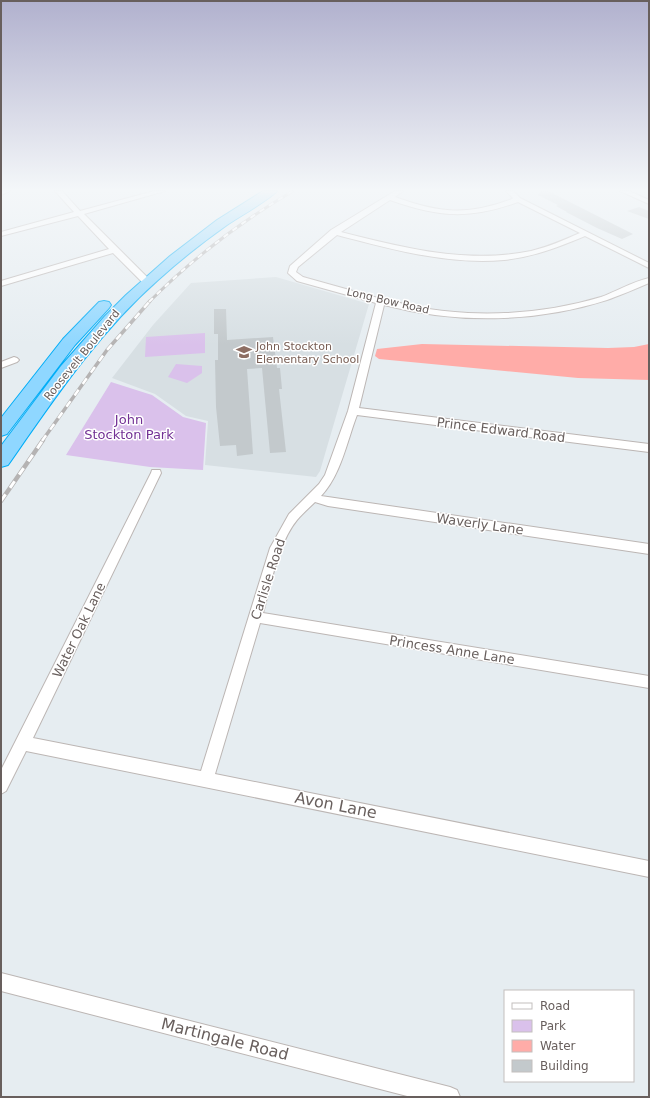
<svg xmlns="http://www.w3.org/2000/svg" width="650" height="1098" viewBox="0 0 650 1098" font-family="'DejaVu Sans',sans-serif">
<rect width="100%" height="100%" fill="#e6edf1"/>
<path fill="#d7dfe3" d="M276 277 369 304 320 471 316 477 205 465 208 421 186 416 155 394 112 378 153 325 191 283Z"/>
<path fill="#dac1eb" d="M205 333V353L145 357 146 337Z
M176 364 202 366V373L187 383 168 377Z
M111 382 152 395 183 417 206 423 203 470 150 467 66 455Z"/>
<path fill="#ffaca8" d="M422 344 608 348 634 347 649 344V380L578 378 379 359 375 356 377 349Z"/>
<path fill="#c3c9cc" d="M540 191H548L633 234 622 239 597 228 566 212H567L556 206 558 205 538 195Z
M639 207 649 211V219L627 211Z
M214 309H226L227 340 273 337 277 368H280L282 389H279L286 452 270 453 262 368 247 369 253 454 237 456 236 445 220 446 216 407 215 360H218V334H214Z"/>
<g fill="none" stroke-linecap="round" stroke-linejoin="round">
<defs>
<path id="street" d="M1 191H10L1 195Z
M55 191H62L80 211 154 191H165L84 214 150 280V284H144L113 253 1 286V281L109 249 78 216 1 236V232L74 212Z
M395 191H403L395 197C439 213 467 216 512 199L513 198 506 191H513L520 198 649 263V268L585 236C559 247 533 257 504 260 447 265 391 249 337 235L298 267 296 272 303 277 378 298C383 297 408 306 416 307 433 310 451 312 468 313 512 315 558 310 601 297 617 291 632 282 649 278V283C635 289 621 295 607 300 535 323 456 324 384 305L359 408 649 444V452L357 415C347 441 341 475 321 496L649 544V554L328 506 315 502C309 508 303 513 297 520 278 543 271 584 263 613L649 676V688L260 623 215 774 649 861V877L26 751 6 791 1 794V770L151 473 152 470H160L161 473 33 738 201 771 270 548 289 514 319 484 325 475 348 411 376 303 297 281 288 273 290 266 331 230ZM390 200C438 217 469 220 518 202L580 233C564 240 548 247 531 251 466 264 404 248 341 232Z
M620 191H629L649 200V204Z
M14 357 17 358 19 360 17 362 1 368V362Z
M1 973 450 1087 457 1090 460 1097H411L1 991Z"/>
<path id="highway" d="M263 191H277C272 198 237 218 227 225 203 242 180 260 158 280 98 333 54 399 8 465L1 467V446L61 366 105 316 126 295 170 256 217 220Z
M104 301 109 302 111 305 109 308 75 345 7 434 1 436V418L63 339 99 302Z"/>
</defs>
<use href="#street" stroke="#bcb6b4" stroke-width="2"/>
<use href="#highway" stroke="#00adf7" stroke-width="2"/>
<use href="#street" fill="#fff" fill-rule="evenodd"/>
<use href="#highway" fill="#8fd7ff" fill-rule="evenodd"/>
<defs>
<path id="rail-far2" d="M149 302C192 259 240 222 293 191"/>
<path id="rail-far1" d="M42 441 107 350 150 301"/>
<path id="rail" d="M1 501 43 440"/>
</defs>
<use href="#rail-far2" stroke="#b5b3b3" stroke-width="3"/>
<use href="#rail-far1" stroke="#b5b3b3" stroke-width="3.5"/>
<use href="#rail" stroke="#b5b3b3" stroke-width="4.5"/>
<use href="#rail-far2" stroke="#fff" stroke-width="2" stroke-dasharray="5.5" stroke-linecap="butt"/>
<use href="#rail-far1" stroke="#fff" stroke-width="2.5" stroke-dasharray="7" stroke-linecap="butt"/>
<use href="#rail" stroke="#fff" stroke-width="3" stroke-dasharray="8" stroke-linecap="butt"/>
</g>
<linearGradient id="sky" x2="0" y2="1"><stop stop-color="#b1b1ce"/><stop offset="0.55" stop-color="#f4f7f9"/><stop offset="1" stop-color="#f4f7f9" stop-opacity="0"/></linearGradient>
<rect width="650" height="345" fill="url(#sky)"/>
<defs>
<symbol id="school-bare" viewBox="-9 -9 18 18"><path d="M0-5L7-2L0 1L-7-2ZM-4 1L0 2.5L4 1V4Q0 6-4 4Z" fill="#8d6e63" stroke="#fff" stroke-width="2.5" paint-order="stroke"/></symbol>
</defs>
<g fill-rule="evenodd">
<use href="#school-bare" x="233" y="341" width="22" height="22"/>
</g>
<g text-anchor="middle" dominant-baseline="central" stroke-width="3" stroke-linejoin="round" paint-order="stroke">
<g font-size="11" fill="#685f5d" stroke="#fff">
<text transform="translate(388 301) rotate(13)">Long Bow Road</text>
<text transform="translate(82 355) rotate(-51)">Roosevelt Boulevard</text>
</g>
<g font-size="11" fill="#785e54" stroke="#fff" text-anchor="start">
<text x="256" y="346">John Stockton<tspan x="256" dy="13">Elementary School</tspan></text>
</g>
<g font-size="13" fill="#723094" stroke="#fff">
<text x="129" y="419">John<tspan x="129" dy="15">Stockton Park</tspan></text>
</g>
<g font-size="13" fill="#685f5d" stroke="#fff">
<text transform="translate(501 430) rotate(7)">Prince Edward Road</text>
<text transform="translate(480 524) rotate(8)">Waverly Lane</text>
<text transform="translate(268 579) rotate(-72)">Carlisle Road</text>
<text transform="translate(79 630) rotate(-64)">Water Oak Lane</text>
<text transform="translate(452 650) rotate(9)">Princess Anne Lane</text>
</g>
<g font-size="16" fill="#685f5d" stroke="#fff">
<text transform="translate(336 805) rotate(11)">Avon Lane</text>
<text transform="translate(225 1039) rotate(14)">Martingale Road</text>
</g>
</g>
<rect width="650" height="1098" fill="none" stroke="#685f5d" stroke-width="4"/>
<rect x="504" y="990" width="130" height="92" fill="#ffffff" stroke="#c3bfbe"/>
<rect x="512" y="1003" width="20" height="6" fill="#ffffff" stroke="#c3bfbe"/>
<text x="540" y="1010" font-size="12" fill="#685f5d">Road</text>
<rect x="512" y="1020" width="20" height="12" fill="#dac1eb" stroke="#c3bfbe"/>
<text x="540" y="1030" font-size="12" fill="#685f5d">Park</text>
<rect x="512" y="1040" width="20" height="12" fill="#ffaca8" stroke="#c3bfbe"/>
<text x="540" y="1050" font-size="12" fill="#685f5d">Water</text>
<rect x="512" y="1060" width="20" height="12" fill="#c3c9cc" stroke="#c3bfbe"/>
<text x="540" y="1070" font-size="12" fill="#685f5d">Building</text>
</svg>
